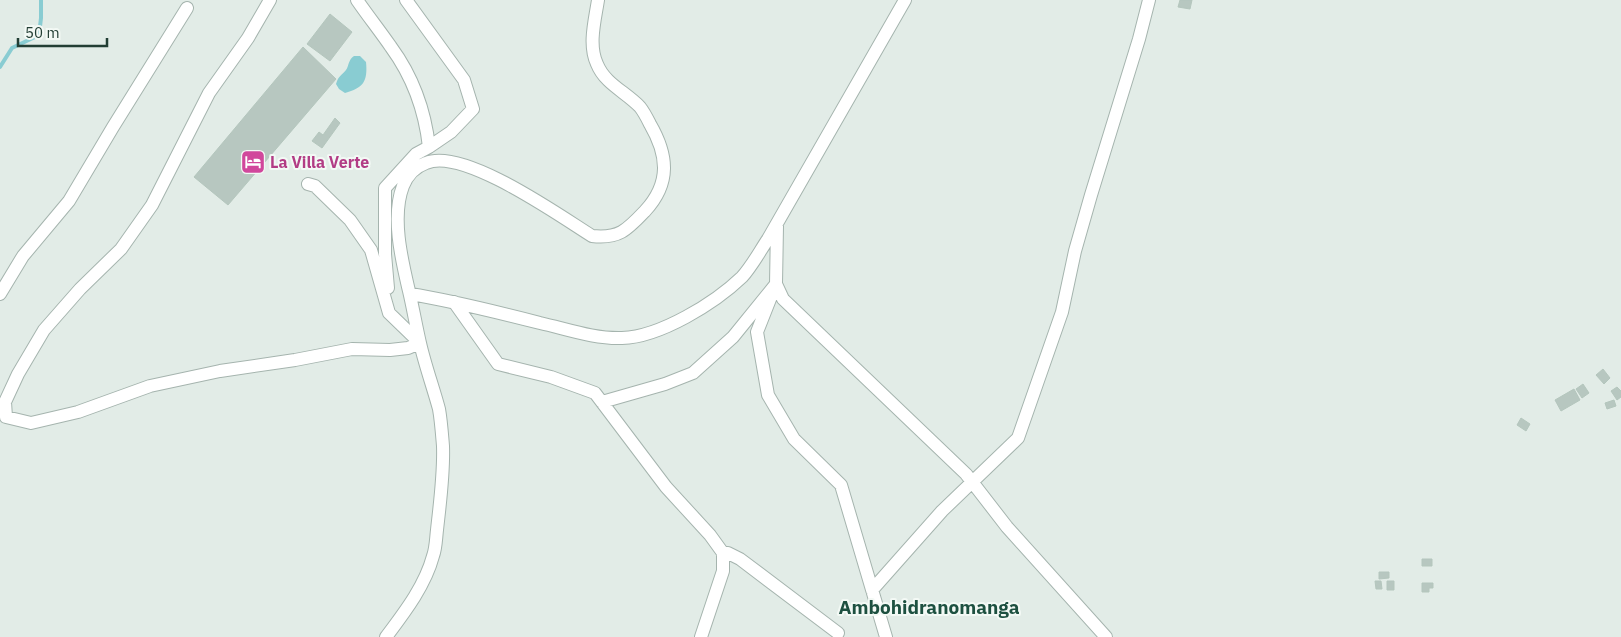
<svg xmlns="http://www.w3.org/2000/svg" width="1621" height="637" viewBox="0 0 1621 637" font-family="'IBM Plex Sans',sans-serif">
<rect width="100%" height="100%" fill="#e2ece7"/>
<path fill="#89ccd2" d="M354 56H360L366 62C368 82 363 88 345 93L339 89 336 84C339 75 341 76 346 70 349 66 348 60 354 56Z"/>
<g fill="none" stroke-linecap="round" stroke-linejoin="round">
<path stroke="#89ccd2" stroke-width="4" d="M0 67 12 48 39 35 41 18V0"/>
</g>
<path fill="#b7c7c0" stroke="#b4c6bd" d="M1180 0H1192L1190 9 1178 7Z
M330 14 352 32 330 61 307 44Z
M303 47 336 79 228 205 194 177Z
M335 118 340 123 322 148 312 141 319 132 323 135Z
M1603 369 1610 378 1604 384 1596 375Z
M1583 384 1589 393 1582 398 1576 389Z
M1617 387 1621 391V397L1617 400 1611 391Z
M1574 389 1580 400 1561 411 1555 400Z
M1614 400 1616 406 1607 409 1605 403Z
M1521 418 1530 424 1526 431 1517 425Z
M1422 559H1432V566H1422Z
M1379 572H1389V578L1379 579Z
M1375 581H1381L1382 589H1376Z
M1387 581H1394V590H1387Z
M1422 583H1433V588H1429V592H1422Z"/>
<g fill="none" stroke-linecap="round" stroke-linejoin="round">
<defs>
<path id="minor" d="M270 0 248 38 209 93 152 205 121 249 80 289 44 330 18 374 5 402 6 417 31 423 78 412 150 386 220 371 295 360 352 349 390 350 408 348 420 343 389 313 371 250 350 220 315 186 308 184
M357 0C368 16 380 31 391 47 413 77 425 111 429 147L416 154 385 188V254L388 288
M406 0 464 80 473 109 451 132 429 147
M776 284 783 299 966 474 1007 527 1106 637
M776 284 757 332 768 395 794 439 841 485 886 637
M0 294 23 256 69 201 113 127 187 8
M410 294C454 301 497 312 540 323 567 329 594 339 622 338 660 337 715 303 742 277 752 266 760 251 768 239L905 0
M454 302 498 364 551 377 595 393 666 487 710 535 723 553V571L701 637
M602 402 665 384 693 373 733 337 776 284 777 226
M723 553H728L740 559 838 633
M872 590 942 511 1018 438 1062 312 1075 251 1091 195 1139 39 1149 0
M386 637C404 613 425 586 433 556 436 548 436 538 437 530 440 502 444 474 443 446 442 434 441 420 439 409 433 387 425 365 420 343 416 326 413 308 409 291 402 261 391 217 403 186 407 176 415 167 426 163 463 147 560 216 592 236 619 239 627 230 645 211 671 183 668 155 650 124 647 118 644 112 640 107 626 92 605 84 597 64 588 45 595 20 598 0"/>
</defs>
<use href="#minor" stroke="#a5b4ae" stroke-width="14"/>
<use href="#minor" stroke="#fff" stroke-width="12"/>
</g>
<defs>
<symbol id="hotel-square" viewBox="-11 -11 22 22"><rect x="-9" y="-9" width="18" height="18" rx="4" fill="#d1479c" stroke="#f3f9f5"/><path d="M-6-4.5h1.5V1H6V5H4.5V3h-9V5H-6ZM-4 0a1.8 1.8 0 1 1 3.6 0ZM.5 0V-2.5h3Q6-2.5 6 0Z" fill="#fff"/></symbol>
</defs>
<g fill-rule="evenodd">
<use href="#hotel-square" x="239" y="148" width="28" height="28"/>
</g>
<g text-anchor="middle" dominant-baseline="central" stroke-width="4" stroke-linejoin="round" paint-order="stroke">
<g font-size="16" font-weight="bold" fill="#b23c85" stroke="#f3f9f5" text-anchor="start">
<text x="270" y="162">La Villa Verte</text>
</g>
<g font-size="19" font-weight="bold" fill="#1d5040" stroke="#f3f9f5">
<text x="929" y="607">Ambohidranomanga</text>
</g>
</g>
<path d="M18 38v8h89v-8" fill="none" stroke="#223e34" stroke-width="2.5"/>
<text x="25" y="38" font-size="15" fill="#223e34" stroke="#f3f9f5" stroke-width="4" paint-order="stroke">50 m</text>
</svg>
